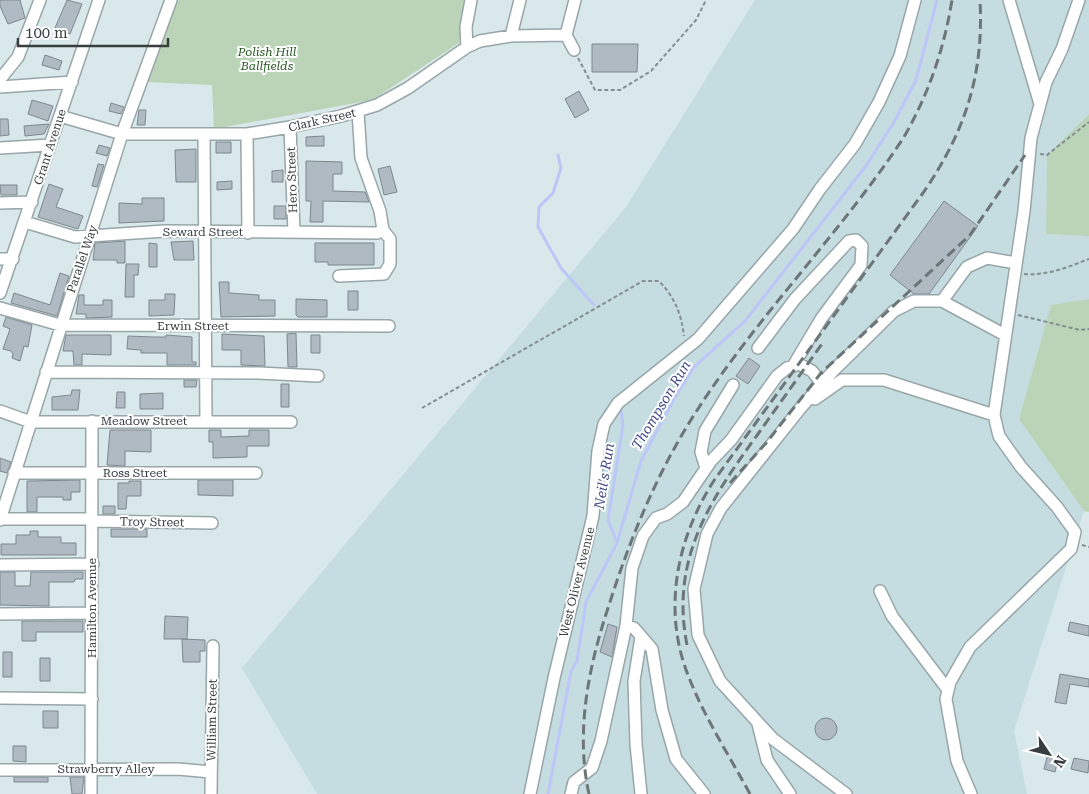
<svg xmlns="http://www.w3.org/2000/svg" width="1089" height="794" viewBox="0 0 1089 794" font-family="'Roboto Serif',serif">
<rect width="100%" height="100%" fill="#d9e8ea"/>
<path fill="#c5dde1" d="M755 0H1089V114L1047 155 1046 234 1089 236V299L1051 306 1019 419 1084 511 1014 731 1027 794H317L242 668 626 207Z"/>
<path fill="#bbd4b8" d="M171 0H468L459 43 372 100 214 129 212 85 147 82Z
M1089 114V236L1046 234 1047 155Z
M1089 299V512L1084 511 1019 419 1051 305Z"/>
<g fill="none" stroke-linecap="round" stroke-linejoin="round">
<path stroke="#bcc7f8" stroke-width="3" d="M558 155 561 168 553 193 539 207 538 227 561 268 594 305
M617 542 608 521 623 425 621 411
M548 794 571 671 577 661 586 602 617 543 641 461 674 399 694 367 745 321 866 166 894 122 916 80 937 0"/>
</g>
<path fill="#b0bac2" stroke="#7d878f" d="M0 0H20L25 18 8 24 0 6Z
M67 0 82 4 70 34 55 28Z
M592 44H638L637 72H592Z
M45 55 62 61 59 70 42 65Z
M579 91 589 110 575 118 565 99Z
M32 100 53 106 48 121 28 114Z
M111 103 124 107 121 114 109 111Z
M139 110H146L145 125H137Z
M0 119H8L9 135 0 136Z
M49 124 44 134 25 136 24 126Z
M324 136V146H306V137Z
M216 142H231V153H216Z
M99 145 110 148 107 156 96 153Z
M196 149V182H176L175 150Z
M306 161 342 162V174H333V191L365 192 369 202 323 201V222H310L311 201H306Z
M98 164 104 165 97 187 92 186Z
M390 166 397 192 384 195 378 169Z
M283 170V182H272V171Z
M232 181V189L217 190V182Z
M49 184 63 189 56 207 83 216 78 229 38 217Z
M0 185H17V195H1Z
M142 198H164V221L119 223V203L142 204Z
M944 201 978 226 929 294H914L890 275Z
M274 206H286V219H274Z
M125 241V263H117V260H93L95 243Z
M193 241 194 260H174L171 242Z
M149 243 157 244V267H149Z
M315 243H374V265H328V262H315Z
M126 264H139L138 275H134V297H125Z
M60 273 69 276 57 316 11 303 14 293 50 305Z
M219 282H229V293L259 295V300H275V316L221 317Z
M348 291H358V310H348Z
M165 294H175L174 315 149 316V300H165Z
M79 295H84V305H103V300H112V317L86 318V314H76Z
M296 299 327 300V317H298L296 315Z
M6 317 32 325 28 347 24 346 20 361 12 358 13 354 11 351 3 349 10 329 3 326Z
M296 333 297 367H288L287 334Z
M222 334 264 336 265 366 241 365V350H222Z
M66 335H111V355L82 354V365H74L73 351H63Z
M166 335 192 337V362H196V365H167V353H141V350L127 349 128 336 154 337H166Z
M311 335H320V353H311Z
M749 358 760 366 748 384 736 376Z
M184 380H197L196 387H184Z
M281 384H289V407H281Z
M72 390H80L78 410H52V397L71 395Z
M117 392H125V408H116Z
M163 393V409H140V394Z
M110 430H151V452L125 451V466L107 465Z
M209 430H221V437L249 436V430H269V446H247V457L213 458V442H209Z
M0 458 11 462 7 473 0 471Z
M80 480V492H71V500H63V497H37V512H27V481Z
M198 480H233V496L198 495Z
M129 481H141V496H127L126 509H118V483H129Z
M103 506H115V514H103Z
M111 529H147V537H111Z
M30 531H38V537H61V543H76V555H1V544H16V535H30Z
M0 572H15V586H30L31 572H83V579H75L74 582H49V606L0 605Z
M165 616 188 617 187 639H164Z
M22 621H83V632H36V641H22Z
M1070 622 1089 626V636L1068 631Z
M608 624 617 627 612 657 600 652Z
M182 639 205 640V651H200V662H183Z
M3 652H12V677H3Z
M40 658H50V681H40Z
M1060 674 1089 679V687L1070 684 1066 704 1055 702Z
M43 711H58V728H43Z
M815 729a11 11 0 1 1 22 0a11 11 0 1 1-22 0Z
M13 746H26V762L13 761Z
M1047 757 1058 759 1055 772 1044 769Z
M1074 758 1089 761 1088 773 1071 769Z
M14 777H48V782H14Z
M70 777H84L82 794H72Z"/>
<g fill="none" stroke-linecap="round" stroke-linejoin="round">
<defs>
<path id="minor" d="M1009 0 1040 104
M511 36 520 0
M467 47 466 27 471 0
M574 50 566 35 575 0
M2 77 18 57 40 0
M0 87 72 82
M60 116 122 134H247L290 127 341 116 377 105 408 88 467 47 480 41 511 36 566 35
M290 127 294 232
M247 134 248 233
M204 135 206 421
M0 148 50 145
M0 203 32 202
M25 222 75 237 165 231 377 233 383 230
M0 259H13
M339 276 384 274 390 264V239L383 230 380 211 361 158 358 112
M0 293 99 0
M942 301 967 267 987 258 1016 263
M0 308 60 325 389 326
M758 348 795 299 849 241 856 240 862 246 861 265 821 319 793 366
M46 372 259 373 318 376
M815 399 842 380H884L994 415
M0 411 31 422H291
M706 468 701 452 705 431 733 385
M14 473H256
M1 519H92
M0 520 122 134 171 0
M92 521 212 523
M0 565 93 564
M880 591 892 616 948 690
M0 614 92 613
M626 626 634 628 652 649 662 710 676 759 704 794
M641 637 634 681 636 744 641 794
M0 698 92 699
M758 724 767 760 790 794
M0 770 178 769 211 772
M91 794 92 421
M211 794 213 646
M530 794 554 678 593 516 598 451 604 424 618 403 698 339 793 229 820 189 855 144 879 102 900 56 915 0
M571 794 574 782 592 768 601 741 626 626 632 568 643 536 656 518 667 514 683 502 711 461 731 440 777 376 787 368 799 364 812 371 822 384
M846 794 773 739 720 681 698 635 694 589 707 534 721 508 799 410 834 370 894 311 914 301H942L1005 335
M971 794 957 761 946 699 950 682 970 647 1071 549 1075 532 1057 507 1021 467 999 436 994 415 1024 211 1031 138 1046 82 1062 49 1079 0"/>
</defs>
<use href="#minor" stroke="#98a6a8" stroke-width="14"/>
<path stroke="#848e90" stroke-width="2" stroke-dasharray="4 2.5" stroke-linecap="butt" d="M578 58 595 90H620L651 71 696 20 706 0
M1040 154 1047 155 1089 122
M1024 274C1047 276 1068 267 1089 259
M1018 315 1080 330 1089 329
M422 408 643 281H659C675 298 681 313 684 336
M1082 545 1089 547"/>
<use href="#minor" stroke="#fff" stroke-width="11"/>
<path stroke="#6c7577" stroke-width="3" stroke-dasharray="10 5" stroke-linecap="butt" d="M730 483 767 442 821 373 970 235 1025 155
M687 645C670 559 710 500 758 434 780 403 802 372 824 341
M589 794C575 731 589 665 609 605 629 542 654 480 689 423 752 321 839 236 904 137 929 93 944 49 952 0
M750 794C729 755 704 717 688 675 662 609 677 537 715 479L923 193C965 132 984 75 980 0"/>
</g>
<g text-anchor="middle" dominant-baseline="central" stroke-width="4" stroke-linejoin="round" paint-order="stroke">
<g font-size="12" font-style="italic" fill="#255721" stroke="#fff">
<text x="267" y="52">Polish Hill<tspan x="267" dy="14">Ballfields</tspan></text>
</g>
<g font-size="12" fill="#383e3f" stroke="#fff">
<text transform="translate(322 120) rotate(-13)">Clark Street</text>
<text transform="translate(50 147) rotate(-72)">Grant Avenue</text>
<text transform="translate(292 180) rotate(-92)">Hero Street</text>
<text x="203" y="232">Seward Street</text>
<text transform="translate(82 259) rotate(-71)">Parallel Way</text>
<text x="193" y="326">Erwin Street</text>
<text x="144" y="421">Meadow Street</text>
<text x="135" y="473">Ross Street</text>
<text transform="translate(152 522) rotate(1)">Troy Street</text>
<text transform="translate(577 582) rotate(-76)">West Oliver Avenue</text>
<text transform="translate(92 608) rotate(-90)">Hamilton Avenue</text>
<text transform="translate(212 720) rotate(-89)">William Street</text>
<text x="106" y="769">Strawberry Alley</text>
</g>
<g font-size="14" font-style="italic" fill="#414a86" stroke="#fff">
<text transform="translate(661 405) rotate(-59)">Thompson Run</text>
<text transform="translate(604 476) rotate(-81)">Neil's Run</text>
</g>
</g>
<g transform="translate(1049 754) rotate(125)" stroke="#ffffff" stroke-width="4" paint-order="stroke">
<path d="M0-4L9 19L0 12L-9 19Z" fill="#383e3f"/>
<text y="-8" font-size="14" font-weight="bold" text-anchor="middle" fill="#383e3f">N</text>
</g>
<path d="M18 38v8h150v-8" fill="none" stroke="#383e3f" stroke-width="2.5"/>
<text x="25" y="38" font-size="15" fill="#383e3f" stroke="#ffffff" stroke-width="4" paint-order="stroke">100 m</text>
</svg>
